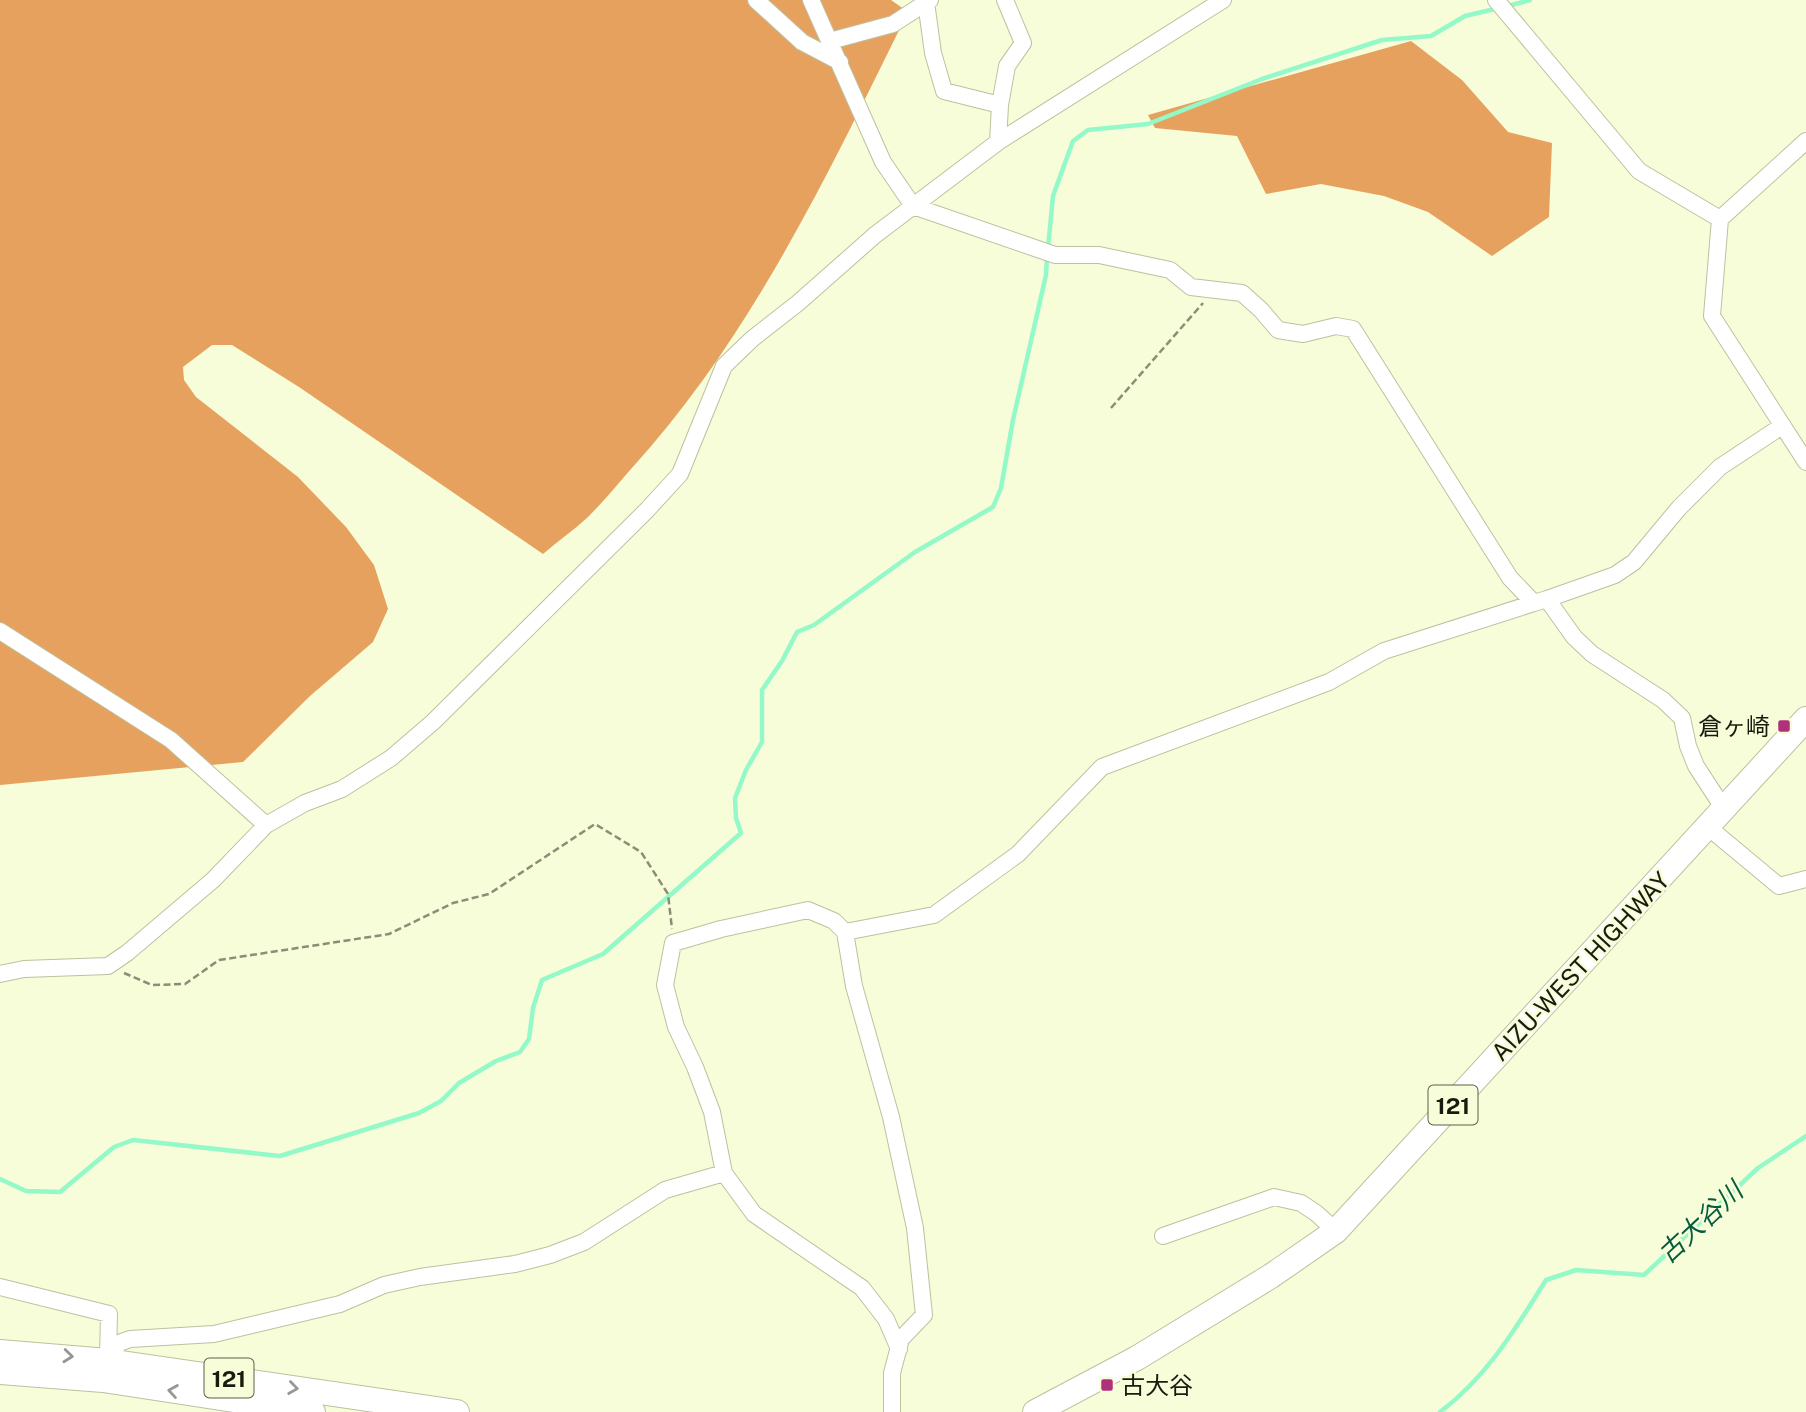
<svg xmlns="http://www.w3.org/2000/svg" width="1806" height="1412" viewBox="0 0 1806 1412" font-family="'Public Sans','Noto Sans JP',sans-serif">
<rect width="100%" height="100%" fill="#f7fcd9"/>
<path fill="#e6a15e" d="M0 0H891L908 12C829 172 752 336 631 469 617 485 603 502 588 517 574 530 558 541 543 554L299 387 232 345H212L183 367 184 380 196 397 298 477 346 527 374 565 388 609 373 642 310 696 243 762 0 785Z
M1411 41 1462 80 1508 132 1552 143 1549 217 1492 256 1428 212 1384 196 1321 184 1266 194 1237 136 1155 128 1148 115Z"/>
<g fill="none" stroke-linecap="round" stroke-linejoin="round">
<path stroke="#93f9c9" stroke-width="4.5" d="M1508 6 1530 0
M1048 248 1053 196 1073 141 1088 130 1148 124 1262 79 1382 40 1431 36 1465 16 1499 8
M0 1179 26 1191 60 1192 114 1147 133 1140 280 1156 419 1113 441 1101 459 1083 496 1061 520 1052 529 1039 533 1008 542 980 603 954 741 833 736 818 735 798 746 770 762 742V690L782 661 797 632 814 625 915 552 993 507 1001 488 1013 420 1046 275 1047 257
M1440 1412C1487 1377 1516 1328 1546 1280L1576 1270 1644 1275 1758 1168 1806 1136"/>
<defs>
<path id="minor" d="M756 0 802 42 840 62
M811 0 883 162 913 206 1055 255H1099L1170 270 1191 287 1242 293 1261 310 1278 330 1303 334 1336 326 1353 329 1510 578 1534 603 1547 599 1574 637 1592 654 1663 700 1682 718 1688 746 1696 766 1724 809
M1496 0 1639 171 1720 219 1712 316 1806 462
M926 2 933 53 944 91 1000 105
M830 41 893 24 930 0
M998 142 1000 105 1007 66 1023 43 1005 0
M1720 219 1806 141
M1547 599 1615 575 1634 562 1679 508 1720 467 1782 426
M0 631 171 740 266 825
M1708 827 1779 886 1806 879
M845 932 934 915 1018 854 1102 767 1329 682 1384 651 1534 603
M0 974 24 969 108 966 127 953 213 880 266 825 305 803 342 789 391 758 433 722 647 510 680 474 724 366 752 339 798 303 875 235 998 142 1223 0
M1163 1236 1274 1197 1301 1203 1316 1213 1336 1231
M0 1287 109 1314 108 1358
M108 1361 119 1343 130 1339 214 1334 340 1304 384 1285 420 1277 515 1264 550 1255 584 1242 665 1190 724 1173
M892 1412V1373L901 1339 924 1315 915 1228 891 1117 854 986 845 932 834 921 808 910 721 929 673 943 665 985 676 1027 695 1067 712 1112 724 1173 754 1214 862 1288 886 1319 899 1349"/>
<path id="trunk" d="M0 1352 108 1361 457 1412
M0 1372 103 1380 313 1412
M1035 1412 1137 1358 1271 1276 1336 1231 1806 719"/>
</defs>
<use href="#minor" stroke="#bdc19f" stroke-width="18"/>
<use href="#trunk" stroke="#bdc19f" stroke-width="26"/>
<path stroke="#8b8e76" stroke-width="2.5" stroke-dasharray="7 3.5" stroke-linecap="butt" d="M1111 408 1203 303
M124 973 152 985 185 984 219 960 389 934 453 903 489 894 595 824 641 852 668 894 672 929"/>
<use href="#minor" stroke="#fff" stroke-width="16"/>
<use href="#trunk" stroke="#fff" stroke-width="24"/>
</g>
<defs><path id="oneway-chevron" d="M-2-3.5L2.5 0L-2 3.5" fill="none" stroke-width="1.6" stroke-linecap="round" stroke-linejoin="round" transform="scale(1.75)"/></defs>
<g stroke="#989893">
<use href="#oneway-chevron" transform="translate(68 1356) rotate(6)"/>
<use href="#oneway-chevron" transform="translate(293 1388) rotate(8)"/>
<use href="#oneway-chevron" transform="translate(173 1391) rotate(-171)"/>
</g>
<g fill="#b1307c" stroke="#f7fcd9" stroke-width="2.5">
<rect x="1777" y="719" width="14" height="14" rx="3.5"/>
<rect x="1100" y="1378" width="14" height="14" rx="3.5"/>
</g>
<g text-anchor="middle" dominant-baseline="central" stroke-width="5" stroke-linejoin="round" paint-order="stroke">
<g fill="#f7fcd9" stroke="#5c5e4b" stroke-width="2">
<rect x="1428.5" y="1085.5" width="49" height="39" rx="5"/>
<rect x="204.5" y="1358.5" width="49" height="39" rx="5"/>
</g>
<g font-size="23" font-weight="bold" fill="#191b0e">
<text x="1453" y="1105">121</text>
<text x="229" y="1378">121</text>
</g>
<g font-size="24" fill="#191b0e" stroke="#f7fcd9" text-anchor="end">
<text x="1770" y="726">倉ヶ崎</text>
<text x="1121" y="1385" text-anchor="start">古大谷</text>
</g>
<g font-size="24" fill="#191b0e" stroke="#f7fcd9">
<text transform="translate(1580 966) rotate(-47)">AIZU-WEST HIGHWAY</text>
</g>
<g font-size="26" font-style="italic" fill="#055b3e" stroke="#f7fcd9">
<text transform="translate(1700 1222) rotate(-43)">古大谷川</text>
</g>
</g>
</svg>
